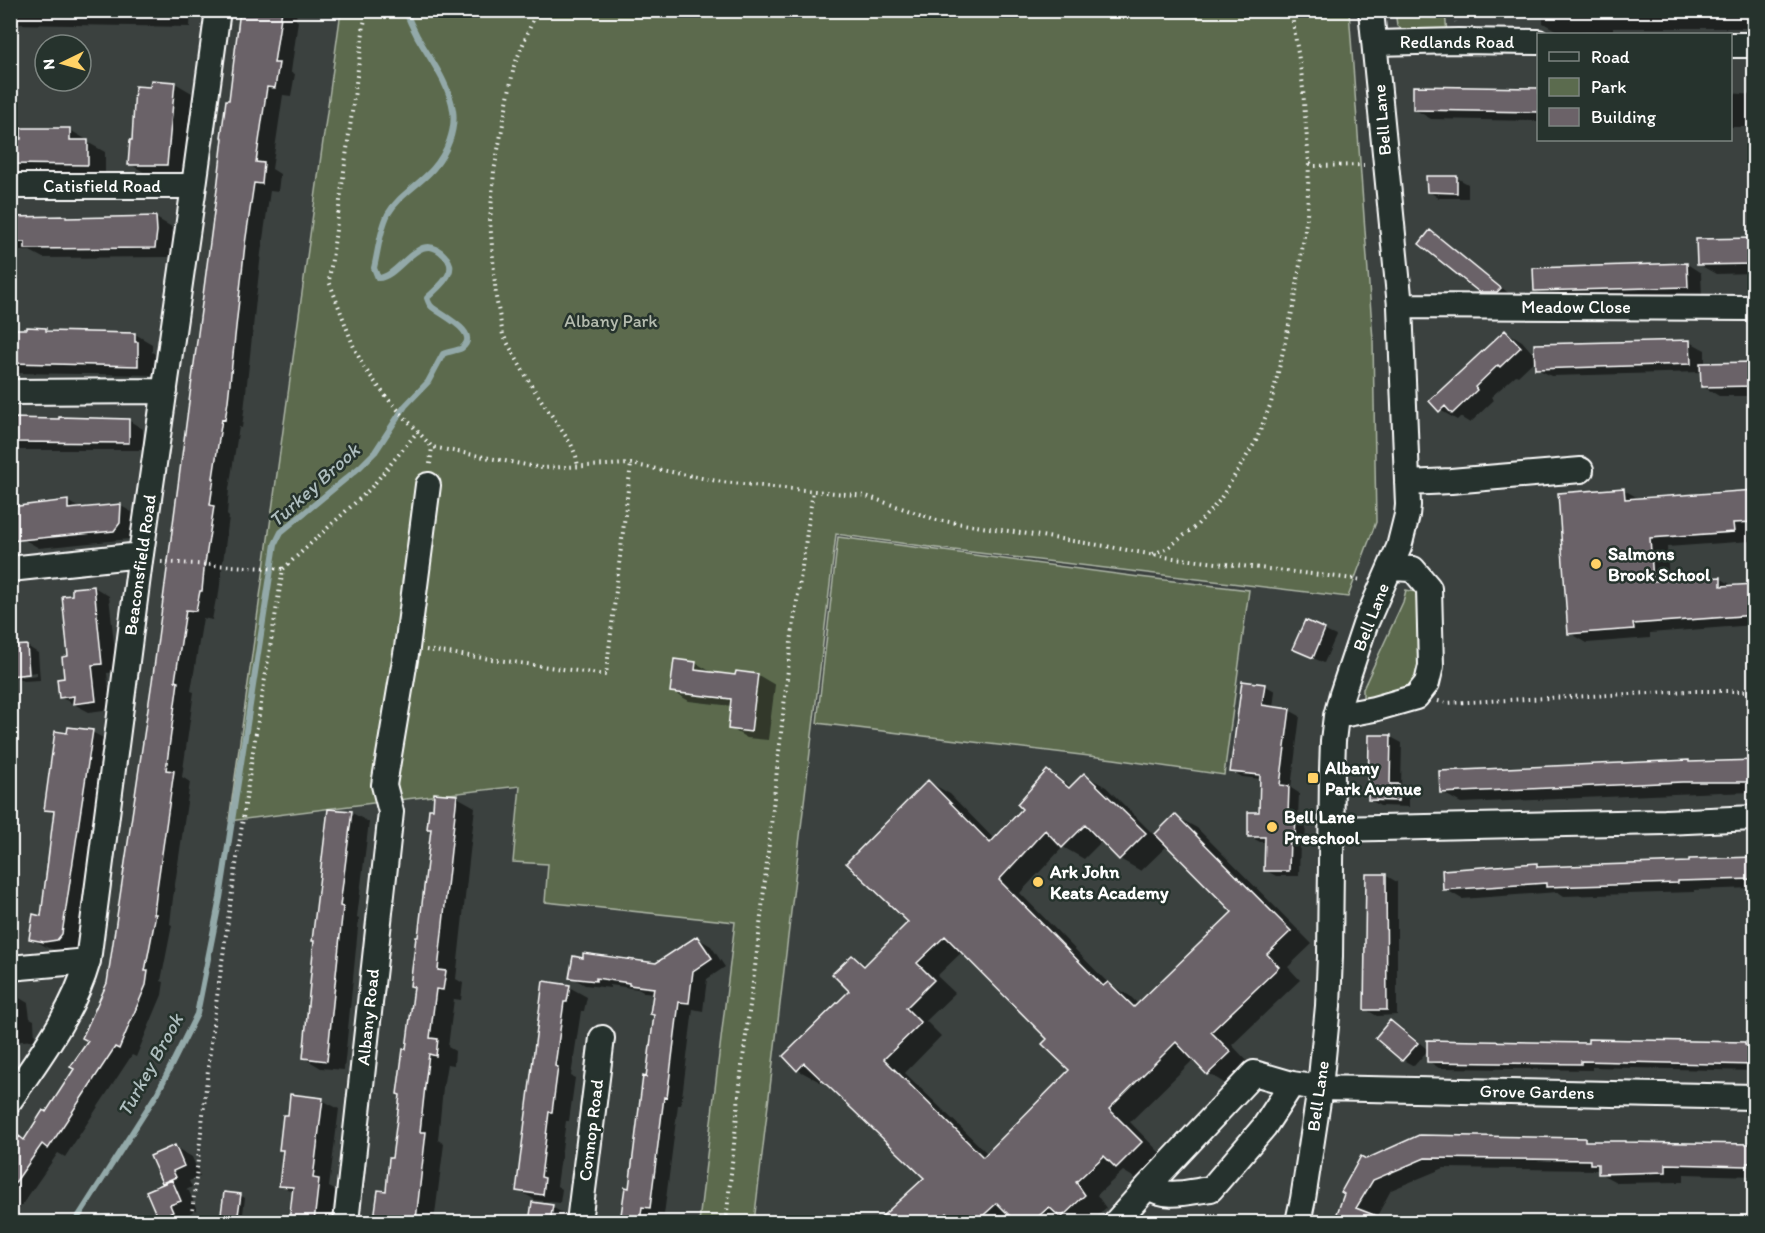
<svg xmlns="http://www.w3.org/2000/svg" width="1765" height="1233" viewBox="0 0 1765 1233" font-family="Itim,sans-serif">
<rect width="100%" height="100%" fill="#3b413f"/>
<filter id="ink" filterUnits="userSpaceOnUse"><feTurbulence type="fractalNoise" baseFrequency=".0167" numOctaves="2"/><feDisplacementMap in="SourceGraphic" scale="12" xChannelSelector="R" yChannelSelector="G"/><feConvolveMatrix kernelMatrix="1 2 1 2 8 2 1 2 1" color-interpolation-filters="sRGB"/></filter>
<g filter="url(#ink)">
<path fill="#5b6b4e" stroke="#adb5a6" stroke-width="1.5" d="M341 11H1349L1373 340 1376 522 1348 597 937 548 836 534 754 1222H699L735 922 545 902 548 864 513 862 520 786 397 800 229 821Z
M1395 11H1445L1447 34H1408L1397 25Z
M838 537 1139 577 1249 590 1224 775 1114 759 817 723Z
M1406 590 1416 592 1420 615V668L1412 688 1363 699V689L1403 602Z"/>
<path fill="#0007" fill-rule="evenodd" d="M10 10H191L190 27 10 24Z
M242 10H297L296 20 298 21 291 72 295 74 291 96 283 95 272 169 280 174 278 192 270 191 261 253 244 411 242 428 239 427 229 489 227 515 229 517 218 600 216 599 212 620 203 618 191 691 194 692 182 777 190 782 173 898 170 924 172 925 161 981 164 982 162 995 136 1057 132 1055 65 1157 58 1153 10 1222V1151L24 1141 47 1113 76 1069 90 1041 109 983 143 759Z
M1471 10H1497V16L1482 17Z
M1543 10H1754V28H1613V32H1559L1543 23Z
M175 83 192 93 184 174H147L130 164 151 88Z
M1538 89V121L1431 119 1414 109Z
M1730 93 1754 95V127H1730Z
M10 120 27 129 70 130 87 140V142L105 152V174L10 173Z
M1457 178 1468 184V198H1439L1428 191Z
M10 218H156L172 227 173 241 171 257 43 258 30 251H10Z
M1430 232 1441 239 1511 295 1491 298 1479 291Z
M1754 239V273L1716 274 1698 264Z
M1687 264 1701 273 1702 295 1550 299 1535 290Z
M10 330H46L50 333 135 334 152 344V352L155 354 154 375 10 373Z
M1505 331 1522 341 1536 357 1690 342 1705 350V365L1754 364V396H1719L1702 386V372L1551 376 1536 368V359L1518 376 1516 375 1491 397 1494 400 1470 423 1460 417 1457 420 1440 410Z
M10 420H128L143 429V450H10Z
M1624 490 1640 499 1754 491V625L1650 633V638L1587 643 1570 633ZM1751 541 1754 585 1735 587 1720 578 1669 582 1667 547Z
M67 501 81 509 121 506 137 515 135 532 130 539 39 548 23 539Z
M10 520 14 523 16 554 10 555Z
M94 587 109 596 117 672 107 673 111 709 89 712 60 697 66 680 70 658 74 596Z
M1306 622 1336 636 1324 663 1305 654Z
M27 646 38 653 40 680 23 681 12 675ZM37 672V675L21 677V674Z
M675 661 696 663 713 673 736 677 758 675 775 685 768 740 747 738 730 728 732 706 689 701 672 691Z
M1264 685 1275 691 1273 708 1289 710 1300 716 1291 788 1299 793 1298 819 1306 824 1305 843 1300 842 1299 876H1276L1265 870 1266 842H1260L1249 836 1260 814 1261 779 1242 777 1232 771Z
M92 732 109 741 79 944 74 950 62 951 48 948 31 938 43 917 55 814 45 809 68 734Z
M1391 737 1402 743 1401 787 1409 792V807L1380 806 1369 799Z
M1689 761 1692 763 1754 761V792L1724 793 1721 792 1461 803 1441 792Z
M1048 772 1072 787 1084 775 1106 787 1155 836 1175 816 1197 828 1312 944 1288 967 1300 980 1232 1045 1251 1065 1229 1086 1208 1073 1194 1059 1130 1122 1162 1155 1138 1180 1123 1171 1097 1195 1106 1208 1091 1222 1069 1221 1067 1222H1019L1015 1219 1011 1222H890L885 1216 926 1178 823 1079 820 1082 798 1070 785 1056 851 991 852 956 867 965 910 922 929 782 950 794 995 840 1025 809ZM1102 841 1120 859 1141 871 1168 845 1234 912 1139 1005 1130 996 1109 984 1020 893 1063 847 1084 859ZM962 952 1049 1039 1071 1070 988 1154 905 1073 941 1036 926 1021 955 993 937 976Z
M457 797 475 807 456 979 463 983 461 1000 454 999 448 1047 455 1051 454 1065 447 1064 443 1088 438 1140 444 1144 434 1222H375L379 1191 387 1192 393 1160 432 830 429 828Z
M329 810 352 813 369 822 357 917 359 918 344 1070 321 1068 304 1058Z
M1754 859V888L1694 890V892L1564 896 1558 892 1462 899 1445 889 1537 864 1544 868 1691 864Z
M1385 875 1397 882V1015L1377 1016 1365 1009Z
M10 918 15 921 17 938H10Z
M697 938 711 946 725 967 707 979 703 1011 693 1009 681 1105H678L664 1215 657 1214 655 1222H615L616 1219 622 1220 630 1189 656 1015 655 994 645 993 638 989 610 985V988L585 985 571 977 657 964Z
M544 983 569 987 587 997 584 1011H581L571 1076 575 1078 569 1121H566L557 1186 562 1189 560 1203 535 1200 518 1190Z
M10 994H13L28 1003 30 1018 34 1020 35 1040 10 1042Z
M1391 1021 1402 1028 1428 1050 1414 1066 1403 1060 1377 1037Z
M1744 1044 1749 1046H1754V1071L1592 1067V1070L1439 1068 1428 1061 1590 1045Z
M322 1100 339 1109 329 1187 335 1190 331 1222H290L294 1193 281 1185 284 1151 280 1149Z
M1585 1139 1589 1142 1754 1146V1176L1684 1174V1182L1618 1183 1599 1173V1170L1444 1168 1391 1190 1376 1218 1384 1222H1335L1346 1193 1366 1160Z
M175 1147 192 1157 200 1176 189 1181 192 1187 186 1190 189 1191 197 1210 186 1215 188 1222H153L150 1216 157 1213 166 1184 163 1182Z
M226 1194 240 1195 245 1198 242 1222H223Z
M533 1204 552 1207 568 1216V1222H530Z"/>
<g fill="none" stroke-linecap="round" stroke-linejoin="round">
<path stroke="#93a9a9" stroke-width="6" d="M75 1222 158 1092 197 1014 220 898 275 544 281 532 360 467 375 452 405 406 428 382 443 354C449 351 457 351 462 348 482 332 438 314 431 306 429 304 428 301 427 298 434 291 446 282 449 273 452 266 450 261 445 256 419 227 401 277 378 278L374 268C378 251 380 230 388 214 399 195 419 185 433 169 447 153 456 130 453 110 449 83 430 59 417 36 413 27 408 20 406 10"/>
</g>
<path fill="#6b6268" stroke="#fff" stroke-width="1.5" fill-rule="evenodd" d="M240 10H282L274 63H279L275 88 267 87 256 162 264 163 262 184 254 183 245 244 228 401 225 420 222 419 213 478H214L210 505 214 506 204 570 202 591H200L196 611 186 610 175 681 178 682 166 770 174 771 157 888 154 914H156L145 971H148L146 985 119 1049 115 1047 48 1149 42 1144 10 1190V1148L19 1136 24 1140 43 1110 46 1112 74 1069 70 1067 88 1041 82 1038 107 983 154 668 217 189 223 138 221 137 226 100H229Z
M151 80 175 82 167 165H128L130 140H132L135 86 150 87Z
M1413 86 1539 88V112L1413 110Z
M21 128H70V140H88V165L10 164V139H21Z
M1426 176H1457V193L1427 192Z
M66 216V218L156 216 157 231 155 248 25 249V242H10V217Z
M1430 230 1501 288 1497 292H1479L1419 244Z
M1755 238V264L1697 265 1696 239Z
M1687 263 1688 287 1534 291 1533 268Z
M27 327 46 328V331L135 333V342H138V366L10 363V329H27Z
M1505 330 1521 347 1500 367 1498 365 1475 387 1477 390 1452 414 1445 406 1439 412 1429 401Z
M1690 340 1691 364 1535 369 1534 344Z
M1755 362V386L1701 387 1700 363Z
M59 417 129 419V443L10 442V418L59 419Z
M1624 488 1625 499 1755 490V522L1733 523 1734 532 1650 538 1653 581 1721 577V586L1755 584V615L1633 624 1634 629 1568 634 1558 493Z
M68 500V509L121 504 120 523 114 531 10 541V507Z
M94 586 102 664 92 665 96 701 73 704 74 696 59 698 57 679 64 678 62 657 68 656 62 596 72 595V588Z
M1305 620 1325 629 1313 658 1292 649Z
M27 645 29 674 10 676V646Z
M674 659 696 662 695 670 735 675 736 671 758 674 751 732 728 729 731 699 670 692Z
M1242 681 1265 684 1262 705 1290 709 1280 785 1289 786 1288 816H1296L1295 838 1290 837 1289 871H1264L1265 837H1248V812H1259L1260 775 1230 772Z
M68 727 93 730 62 934 57 940 44 942 29 939 33 914 41 916 54 811 44 810 55 731 67 733Z
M1369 735H1391L1390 784H1399L1398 801 1368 800Z
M1689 760V762L1755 760V782H1682L1440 793 1439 771Z
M1047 770 1069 788 1084 773 1146 833 1119 860 1085 825 1062 848 1045 830 999 880 1103 986 1108 982 1134 1007 1232 912 1155 834 1175 814 1291 931 1267 954 1279 967 1211 1032 1231 1052 1207 1075 1176 1042 1109 1109 1142 1142 1116 1168 1104 1156 1076 1182 1085 1195 1061 1218 1049 1207 1032 1222H1016L997 1203 976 1222H956L947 1213 937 1222H876L924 1178 804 1063 797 1071 783 1056 849 991 832 974 852 955 864 966 908 922 846 863 928 780 990 843 1022 809 1017 804ZM945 936 1047 1039 1042 1044 1069 1070 983 1157 884 1059 921 1023 906 1008 934 980 917 963Z
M434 793 457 795 438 970 446 971 443 990 436 989 430 1038 438 1039 436 1056 429 1054 426 1077 420 1132H426L416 1220 398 1218V1222H394L374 1219 378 1190 386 1191 389 1158H392L400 1095 397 1094 403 1049H406L414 987 410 986 416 937H418L431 829H427L429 809H433Z
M328 809 352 811 340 906 343 907 327 1061 303 1058 314 941H312Z
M1755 857V879L1678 881V883L1546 887V883L1443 890 1442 870 1537 863V867L1689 862V859Z
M1366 874H1386L1387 1010H1364Z
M697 936 712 958 693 971 689 1003 679 1002 667 1098 664 1097 650 1208 642 1207 640 1222H620L625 1187 629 1188 643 1076 646 1077 654 1015 650 1014 654 988 629 985V983L596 978V981L569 978 573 956 583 958V953L656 963Z
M543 981 570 985 567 1002H564L555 1066 558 1067 552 1112H549L541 1177 545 1178 543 1195 516 1191Z
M1390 1020 1418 1043 1402 1061 1375 1038Z
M1588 1039 1745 1042V1045H1755V1065L1581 1061V1064L1427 1062V1040L1588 1043Z
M290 1094 323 1098 313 1178 319 1179 314 1222H289L293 1187 279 1186 283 1150H279L283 1115H288Z
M1419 1135 1585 1138V1141H1625V1142L1755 1144V1163H1747V1166L1666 1164V1172L1598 1174V1164H1590V1160L1425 1158 1373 1180 1356 1208 1390 1221V1222H1334L1344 1194 1341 1192 1361 1156 1366 1159Z
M175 1145 184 1166 173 1171 176 1177 162 1183 150 1156Z
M172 1180 181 1201 170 1205 173 1212 158 1219 146 1191Z
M224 1192 241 1194 237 1222 220 1221Z
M532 1202 553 1205 550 1222H529Z"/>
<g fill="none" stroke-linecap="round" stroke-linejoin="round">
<defs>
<path id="minor" d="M1375 43 1458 41 1538 42
M1730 45H1754
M10 186H194
M1400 306 1752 308
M10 392 165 391
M1407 483 1451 481 1581 470
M10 569 141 555
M1336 716 1374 709 1416 697 1427 683 1431 666 1429 588 1413 569 1391 568
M1332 829 1665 822 1754 818
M10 968 88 961
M1292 1084 1264 1127 1211 1189C1191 1191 1165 1200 1148 1186L1254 1073 1292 1084 1320 1088 1754 1097
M10 1100C40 1056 73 1013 88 961L140 561 194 186 218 10
M346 1222 391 812 384 785 407 648 428 485
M579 1222 602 1038
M1116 1222 1148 1186
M1298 1222 1303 1199 1320 1088 1328 1006 1330 956 1332 771 1333 741 1336 716 1342 694 1365 625 1399 547 1407 515 1408 505 1400 306 1371 10"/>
</defs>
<use href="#minor" stroke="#fff" stroke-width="28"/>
<path stroke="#fff" stroke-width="4" stroke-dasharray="1.5 4.5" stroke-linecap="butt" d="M366 10 329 281 353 345 363 366 387 398 432 447 542 468 631 464 722 482 866 496 937 520 1105 546 1165 557 1363 580
M537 10 514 66 494 171 490 221 496 297 503 335 531 385 571 444 576 456 578 466
M1455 10 1456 22
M1310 163 1314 166 1364 165
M430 464 432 447
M1153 554 1168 548 1196 526 1219 501 1256 441 1271 403 1295 299 1307 216 1309 163 1302 78 1291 10
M161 562 283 569
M426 650 606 675 631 464
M1438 701 1447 703 1691 691H1754
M191 1222 213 1025 231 899 253 751 283 569 370 489 418 431
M726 1222 742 1066 758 944 791 642 813 491"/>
<use href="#minor" stroke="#26332d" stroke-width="24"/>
</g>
</g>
<g fill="#ffd166" stroke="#26332d" stroke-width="2">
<circle cx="1596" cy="564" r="6"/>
<rect x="1307" y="772" width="12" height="12" rx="3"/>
<circle cx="1272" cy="827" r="6"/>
<circle cx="1038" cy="882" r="6"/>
</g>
<g text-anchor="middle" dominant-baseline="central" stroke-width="5" stroke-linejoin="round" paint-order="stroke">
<g font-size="18" fill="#fff" stroke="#26332d">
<text x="1457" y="42">Redlands Road</text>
<text transform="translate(1382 120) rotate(-95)">Bell Lane</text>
<text x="102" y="186">Catisfield Road</text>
<text x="1576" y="307">Meadow Close</text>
<text transform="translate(140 565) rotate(-82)">Beaconsfield Road</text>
<text transform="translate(1371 617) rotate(-69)">Bell Lane</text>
<text transform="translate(368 1017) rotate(-84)">Albany Road</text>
<text transform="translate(1537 1092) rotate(1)">Grove Gardens</text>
<text transform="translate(1318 1096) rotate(-82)">Bell Lane</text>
<text transform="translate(591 1130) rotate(-83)">Connop Road</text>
</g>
<g font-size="18" fill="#b5bcaf" stroke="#26332d">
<text x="611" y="321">Albany Park</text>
</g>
<g font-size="18" font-weight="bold" fill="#fff" stroke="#26332d" text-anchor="start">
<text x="1608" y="554">Salmons<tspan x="1608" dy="21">Brook School</tspan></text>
<text x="1325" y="768">Albany<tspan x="1325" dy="21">Park Avenue</tspan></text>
<text x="1284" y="817">Bell Lane<tspan x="1284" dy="21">Preschool</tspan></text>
<text x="1050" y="872">Ark John<tspan x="1050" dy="21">Keats Academy</tspan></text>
</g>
<g font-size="20" font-style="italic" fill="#aebebf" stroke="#26332d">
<text transform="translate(314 485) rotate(-42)">Turkey Brook</text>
<text transform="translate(150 1065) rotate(-61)">Turkey Brook</text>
</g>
</g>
<rect width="1765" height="1233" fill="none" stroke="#26332d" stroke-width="36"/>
<rect x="18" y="18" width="1729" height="1197" fill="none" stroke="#fff" stroke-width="2" filter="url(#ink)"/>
<rect x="1537" y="33" width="195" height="108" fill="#26332d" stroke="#7d8581" stroke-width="1.5"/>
<rect x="1549" y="52" width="30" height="9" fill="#26332d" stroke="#7d8581" stroke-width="1.5"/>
<text x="1591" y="63" font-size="18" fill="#ffffff">Road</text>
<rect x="1549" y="78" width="30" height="18" fill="#5b6b4e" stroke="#7d8581" stroke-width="1.5"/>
<text x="1591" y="93" font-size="18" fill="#ffffff">Park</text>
<rect x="1549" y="108" width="30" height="18" fill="#6b6268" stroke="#7d8581" stroke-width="1.5"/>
<text x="1591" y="123" font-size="18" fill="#ffffff">Building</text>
<g transform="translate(63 63) rotate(265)"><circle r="28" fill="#26332d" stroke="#7d8581" stroke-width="1.5"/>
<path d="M0-4.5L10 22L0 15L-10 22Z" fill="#ffd166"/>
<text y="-9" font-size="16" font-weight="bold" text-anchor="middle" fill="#ffffff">N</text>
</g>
</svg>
